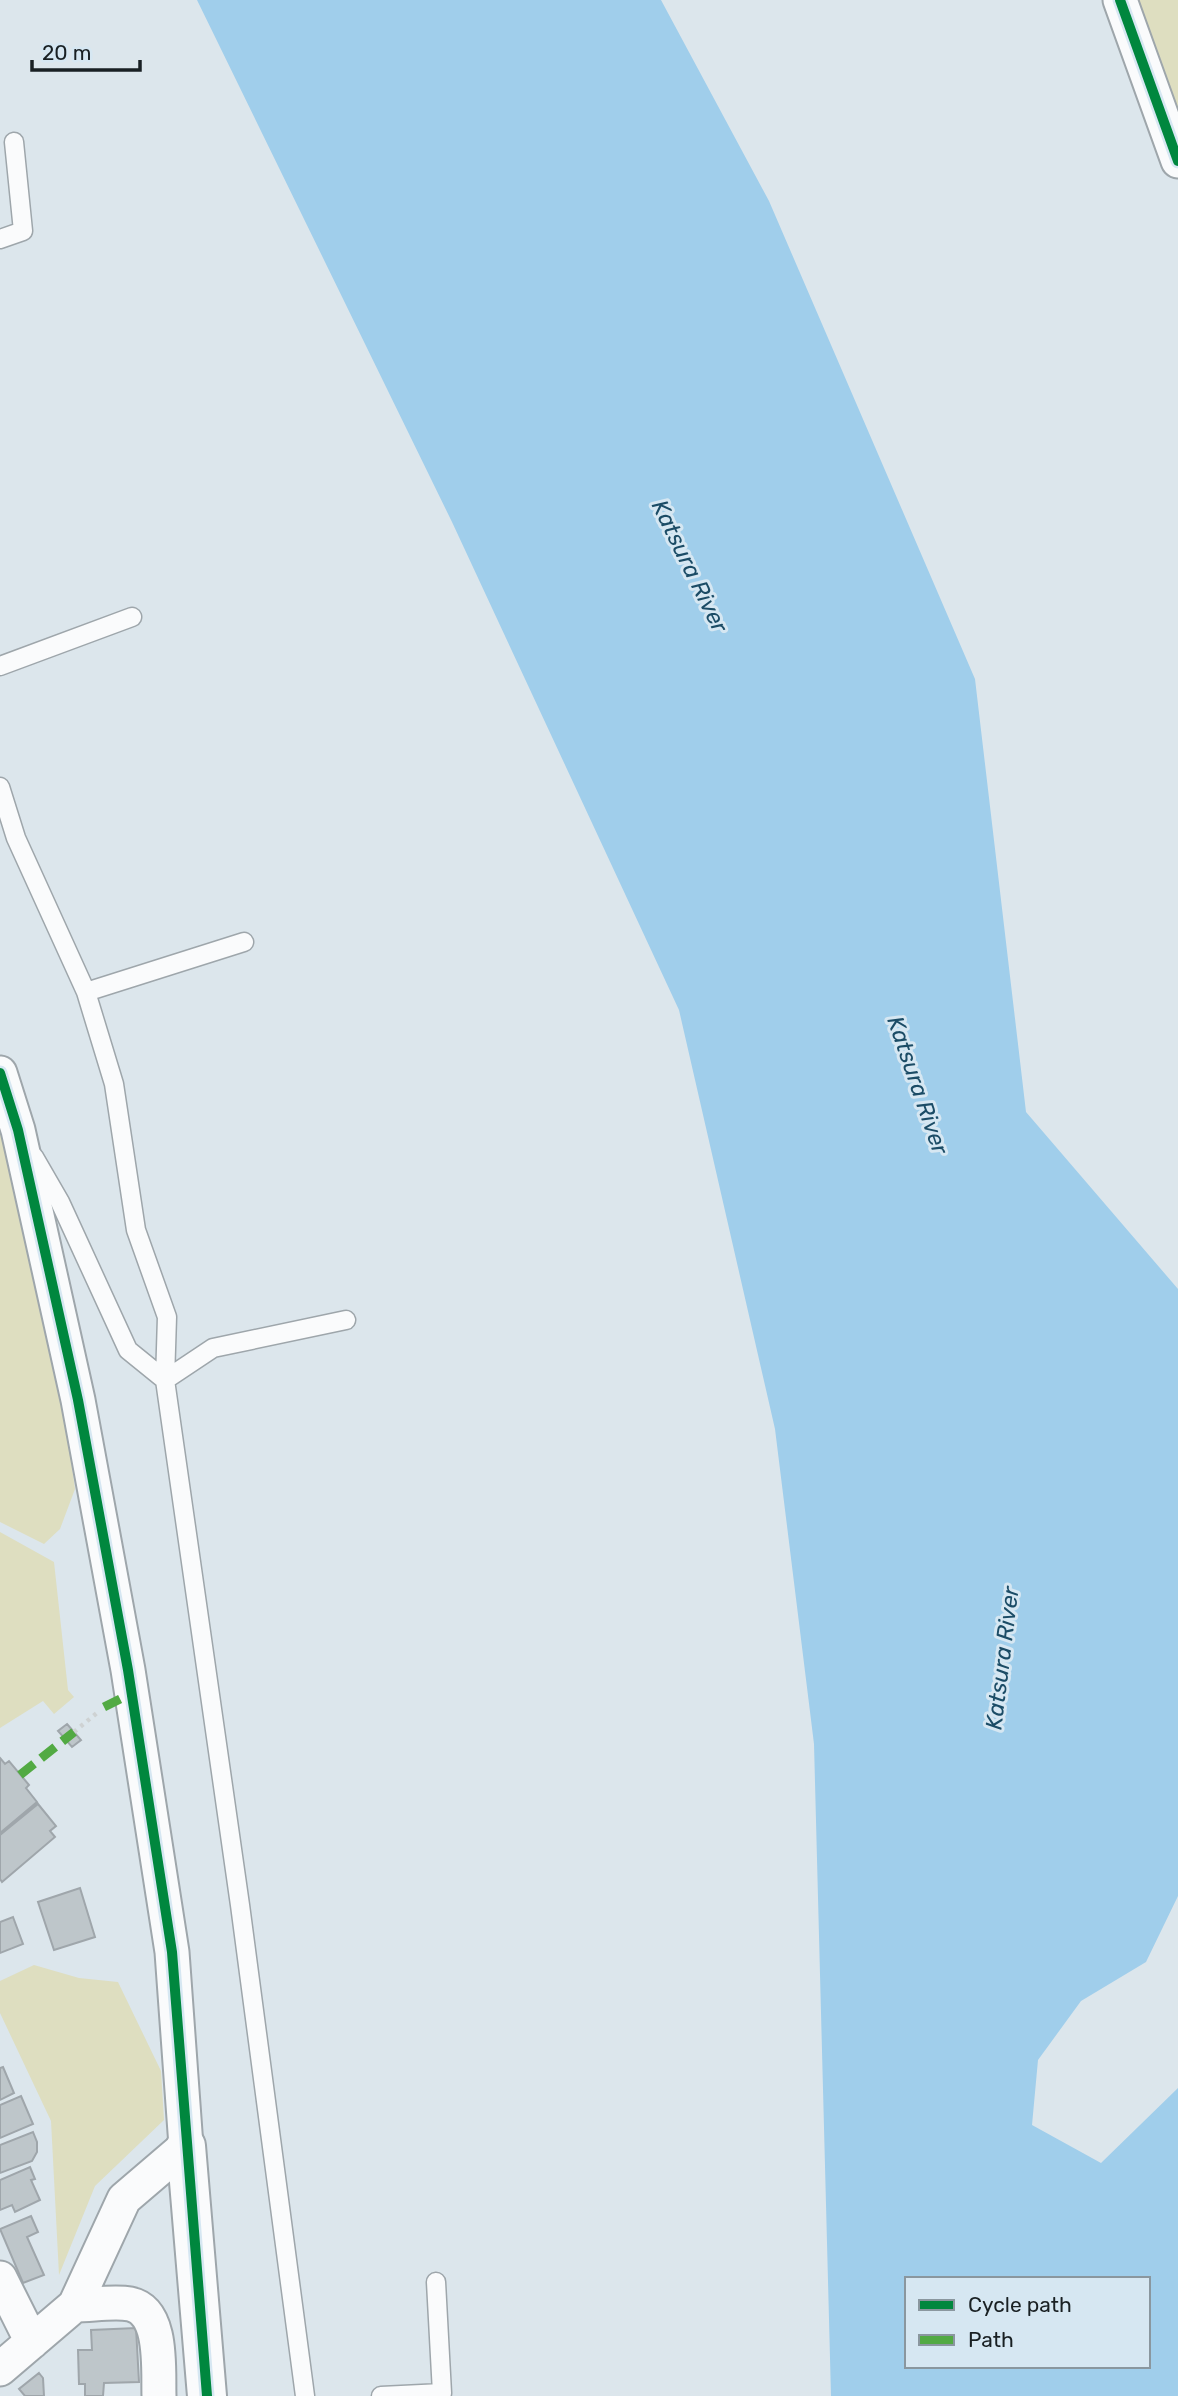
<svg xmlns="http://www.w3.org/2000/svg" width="1178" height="2396" viewBox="0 0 1178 2396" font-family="Rubik,sans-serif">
<rect width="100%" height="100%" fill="#dce6ec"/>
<path fill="#dedec0" d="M1136 0H1178V134Z
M0 1128 20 1208 64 1409 75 1489 60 1529 44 1544 0 1522Z
M0 1532 54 1562 68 1690 74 1697 54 1714 43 1701 0 1728Z
M34 1965 79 1978 118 1982 161 2071 164 2120 95 2186 59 2275 51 2121 0 2013V1981Z"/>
<path fill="#a0ceeb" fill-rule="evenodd" d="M197 0H661L769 201 975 679 1026 1112 1178 1289V1896L1146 1962 1081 2001 1038 2060 1032 2125 1101 2163 1178 2088V2396H831L814 1744 775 1429 679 1010 452 522ZM907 2279H1148V2366H907Z"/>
<path fill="#bec6ca" stroke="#9fa6ab" stroke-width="2" d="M67 1724 81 1740 72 1747 58 1731Z
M0 1758 5 1764 9 1761 29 1785 26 1788 37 1802 0 1833Z
M38 1804 56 1826 50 1831 55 1837 2 1882 0 1879V1835Z
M80 1888 95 1937 54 1950 38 1902Z
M13 1917 23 1944 0 1953V1922Z
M3 2067 14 2093 0 2100V2068Z
M21 2096 33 2124 0 2138V2105Z
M33 2132 37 2142V2152L32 2161 0 2173V2145Z
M30 2167 35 2179 31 2180 40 2200 15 2212 12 2205 0 2210V2180Z
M31 2216 38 2232 27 2237 44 2275 23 2283 0 2229Z
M136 2328 139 2382 104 2383 103 2396H85V2384H79L78 2350H92L91 2330Z
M39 2373 43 2378 44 2396H25L19 2389Z"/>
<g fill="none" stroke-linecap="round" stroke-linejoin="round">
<defs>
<path id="lane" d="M0 239 23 231 14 142
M0 666 132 617
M0 787 16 838 86 992 114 1084 136 1230 167 1317 165 1380 240 1905 305 2396
M86 992 244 942
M34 1157 60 1202 128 1350 165 1380 213 1348 346 1320
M381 2396 442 2393 436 2282"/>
<path id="street" d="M1120 0 1178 161
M0 1073 18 1130 78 1400 128 1670 172 1952 186 2146 124 2199 75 2305 0 2369
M0 2278 32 2342
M75 2305C92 2305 114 2301 130 2304 164 2311 158 2370 159 2396"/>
<path id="secondary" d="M186 2146 207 2396"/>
</defs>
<use href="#lane" stroke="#9ea6ab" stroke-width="21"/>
<use href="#street" stroke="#9ea6ab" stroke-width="37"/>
<use href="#secondary" stroke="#9ea6ab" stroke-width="42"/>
<path stroke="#ced2d3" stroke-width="4.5" stroke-dasharray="3.5 5" stroke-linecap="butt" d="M74 1732 98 1712"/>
<use href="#lane" stroke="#fafbfc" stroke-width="18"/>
<use href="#street" stroke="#fafbfc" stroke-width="33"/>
<use href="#secondary" stroke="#fafbfc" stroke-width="38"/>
<path stroke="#52aa43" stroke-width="9" stroke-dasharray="18 9" stroke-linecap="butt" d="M104 1707 132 1693
M20 1775 74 1732"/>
<defs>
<path id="cycleway" d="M1120 0 1178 161
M0 1073 18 1130 78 1400 128 1670 172 1952 207 2396"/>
</defs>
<use href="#cycleway" stroke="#d6e7f2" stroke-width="15"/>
<use href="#cycleway" stroke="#00873e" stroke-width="10"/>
</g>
<g text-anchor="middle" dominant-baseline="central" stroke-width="6" stroke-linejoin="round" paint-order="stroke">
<g font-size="23" font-style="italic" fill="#1b4c66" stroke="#d6e7f2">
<text transform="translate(690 566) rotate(64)">Katsura River</text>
<text transform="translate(918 1085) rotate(71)">Katsura River</text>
<text transform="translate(1002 1658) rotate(-83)">Katsura River</text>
</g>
</g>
<rect x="905" y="2277" width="245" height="91" fill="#d6e7f2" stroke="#8a979f" stroke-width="2"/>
<rect x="919" y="2300" width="35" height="10" fill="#00873e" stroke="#8a979f" stroke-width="2"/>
<text x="968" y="2312" font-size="21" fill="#192023">Cycle path</text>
<rect x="919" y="2335" width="35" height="10" fill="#52aa43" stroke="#8a979f" stroke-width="2"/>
<text x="968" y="2347" font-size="21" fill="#192023">Path</text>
<path d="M32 60v10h108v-10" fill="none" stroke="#192023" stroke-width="3.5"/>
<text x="42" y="60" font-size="21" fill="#192023" stroke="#d6e7f2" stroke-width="5" paint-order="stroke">20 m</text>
</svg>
